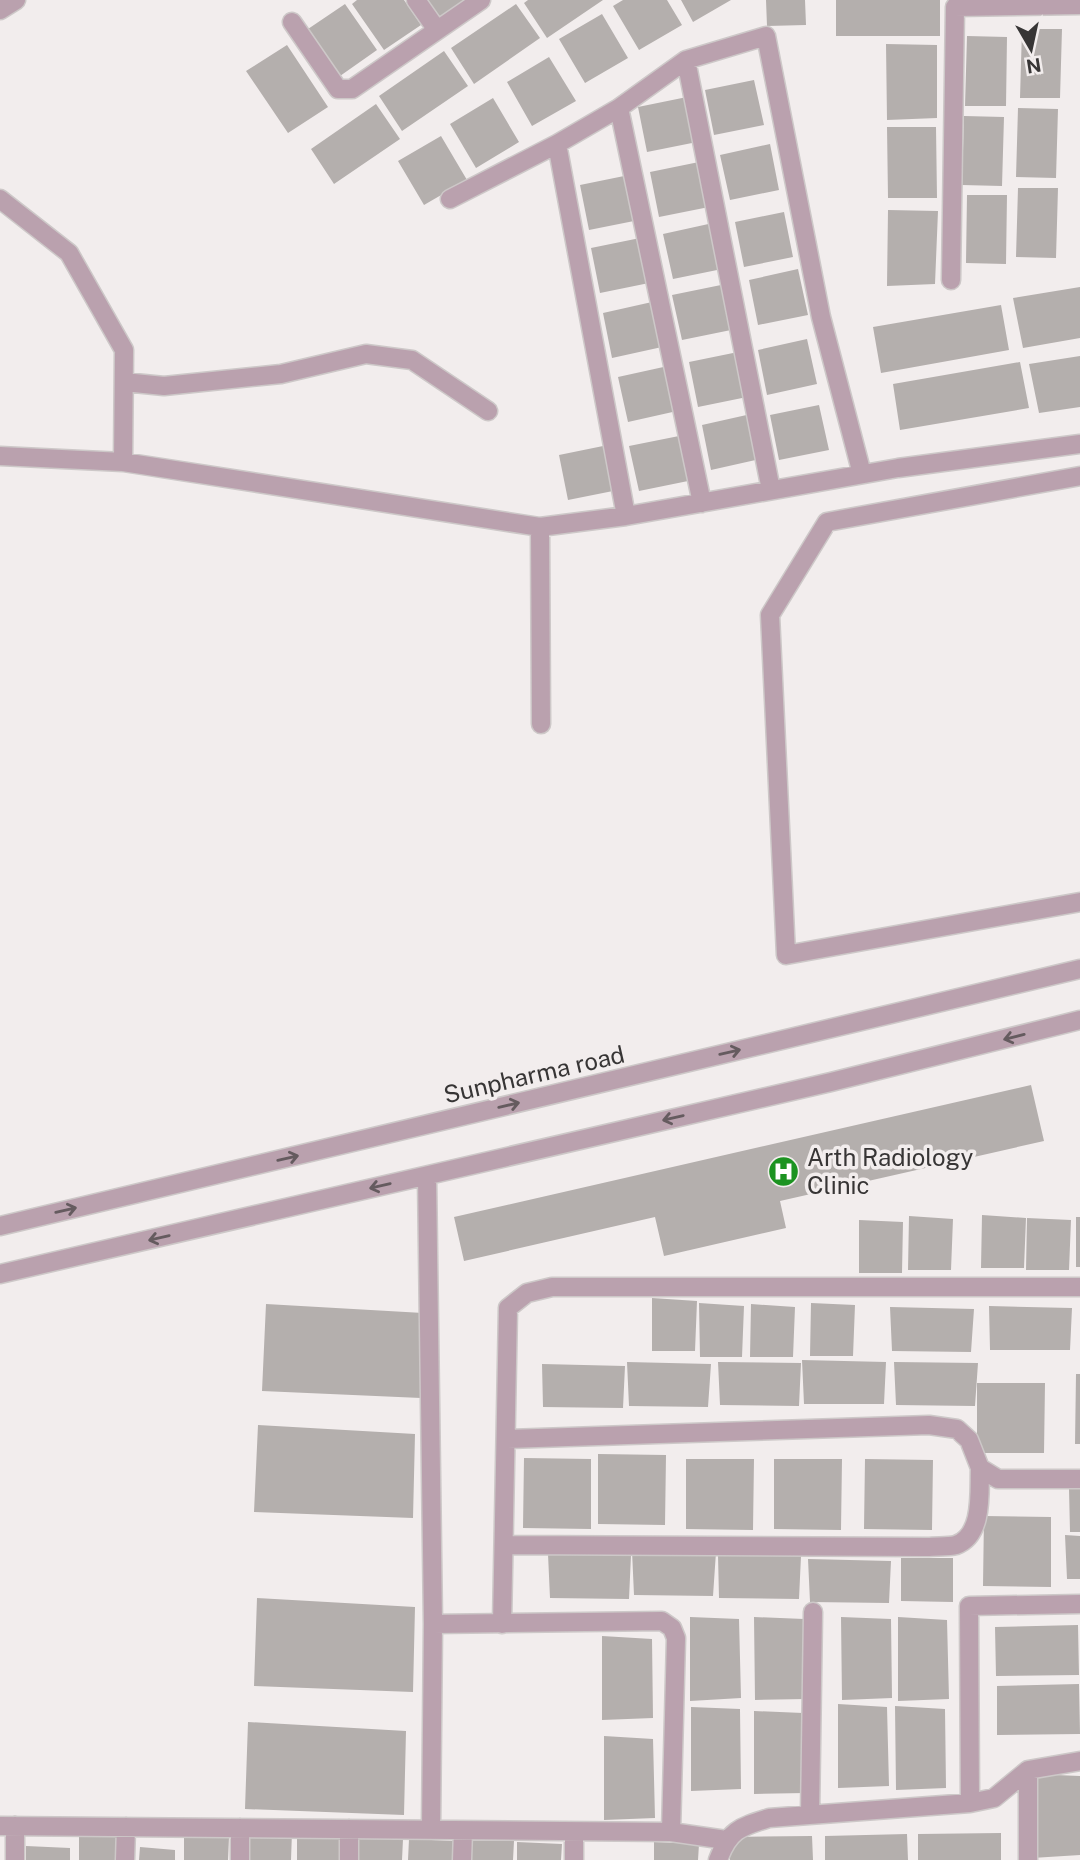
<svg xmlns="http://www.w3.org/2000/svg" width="1080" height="1860" viewBox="0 0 1080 1860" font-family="'Public Sans',sans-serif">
<rect width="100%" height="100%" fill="#f2eded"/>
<path fill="#b4afad" d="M357 0H404L421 25 384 50 352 4Z
M420 0H469L436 23Z
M528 0H603L547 38 524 3Z
M623 0H667L682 25 639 50 613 6Z
M681 0H731L693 22Z
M766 0H805L806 25 767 26Z
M836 0H940V36H836Z
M345 4 377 50 340 76 308 29Z
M516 4 540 38 474 84 451 48Z
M602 14 628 58 585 83 559 39Z
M1022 29H1062L1060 98H1020Z
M967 36 1007 37 1006 106H965Z
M886 44 937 45V118L887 120Z
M287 45 328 107 288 133 246 71Z
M444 51 468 86 402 131 379 96Z
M549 57 576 101 532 126 507 82Z
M754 80 764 125 714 135 705 90Z
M687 97 697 142 647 152 638 107Z
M493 98 519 142 476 168 450 124Z
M376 104 400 139 334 184 311 149Z
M1018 108 1058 109 1056 178 1016 177Z
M964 116 1004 117 1002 186 962 185Z
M887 127H936L937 198H888Z
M441 136 467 180 424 205 398 161Z
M770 144 779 190 730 200 720 155Z
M699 162 709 207 659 217 650 172Z
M629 175 639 220 589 230 580 185Z
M1018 188H1058L1056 258 1016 257Z
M967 195H1007L1006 264 966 263Z
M888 210 938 211 935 284 887 286Z
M784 212 793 257 744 267 735 222Z
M713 223 722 269 673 279 663 234Z
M640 238 649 283 600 293 591 248Z
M798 269 808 315 758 325 749 280Z
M721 285 731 330 682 340 672 295Z
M1080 287V338L1023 348 1013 298Z
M652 302 662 347 612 358 603 313Z
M1001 305 1009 350 881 373 873 327Z
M807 339 817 384 767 395 758 350Z
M738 352 747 397 698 407 689 362Z
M1080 356V407L1039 413 1029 364Z
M1020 362 1029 408 900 430 893 384Z
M668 366 677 411 628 422 618 377Z
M819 405 829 450 779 460 770 415Z
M751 414 760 459 711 470 702 425Z
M679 436 688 481 639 491 629 446Z
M608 445 618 490 568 500 559 455Z
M1031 1085 1044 1141 780 1201 786 1228 664 1256 655 1217 464 1261 454 1217Z
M982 1215 1026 1218 1024 1268H981Z
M909 1216 953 1219 951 1270H908Z
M1076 1217H1080V1267H1076Z
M1027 1218 1071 1220 1069 1270H1026Z
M859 1220 903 1222 902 1273H859Z
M652 1298 697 1301 695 1351H652Z
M699 1303 744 1306 742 1357H700Z
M811 1303 855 1305 853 1356H810Z
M266 1304 423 1313 421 1398 262 1391Z
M751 1304 795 1307 793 1357H750Z
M989 1306 1072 1308 1070 1350H990Z
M890 1307 974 1309 971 1352 892 1351Z
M802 1360 886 1362 884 1404H804Z
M627 1362 711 1364 708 1407 629 1406Z
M718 1362 801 1363 799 1406 720 1405Z
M894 1362 978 1363 975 1406 896 1405Z
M542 1364 625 1366 623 1408 543 1407Z
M1076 1374H1080V1444H1075Z
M977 1383H1045L1044 1453H977Z
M258 1425 415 1434 413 1518 254 1512Z
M598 1454 666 1455 665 1525 598 1524Z
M524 1458 591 1459V1529L523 1528Z
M686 1459H754L753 1530 686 1529Z
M774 1459H842L841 1530 774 1529Z
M865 1459 933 1460 932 1530 864 1529Z
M1069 1489H1080V1532H1070Z
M984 1516 1051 1517V1587L983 1586Z
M1065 1535 1080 1536V1579H1067Z
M632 1551 716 1552 713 1596 634 1595Z
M548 1554 631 1555 629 1599 550 1598Z
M718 1555 801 1556 799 1599 719 1598Z
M901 1558H953V1602L901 1601Z
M808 1559 891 1561 889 1603 810 1602Z
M257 1598 415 1607 413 1692 254 1686Z
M690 1617 739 1619 741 1698 690 1701Z
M754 1617 804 1619 805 1699 755 1700Z
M841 1617 891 1619 892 1698 842 1700Z
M898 1617 947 1620 949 1699 898 1701Z
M1078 1625 1079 1675 996 1676 995 1627Z
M602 1636 652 1639 653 1718 602 1720Z
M1079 1684 1080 1734 997 1735V1686Z
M838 1704 887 1707 889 1786 838 1788Z
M895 1706 945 1709 946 1788 896 1790Z
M691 1707 740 1709 741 1789 691 1791Z
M754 1711 803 1713 805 1793 754 1794Z
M248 1722 406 1731 404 1815 245 1809Z
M604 1736 653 1739 655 1818 604 1820Z
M1031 1774 1080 1776V1855L1032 1858Z
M248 1829 292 1832 291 1860H248Z
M297 1831 342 1833 341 1860H297Z
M1001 1833V1860H918V1834Z
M907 1834 908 1860H825V1836Z
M79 1835 124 1837 123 1860H79Z
M184 1835 229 1837 228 1860H184Z
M358 1836 403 1839 402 1860H358Z
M812 1836 813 1860H730V1837Z
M470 1838 514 1841 513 1860H470Z
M409 1839 453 1841 452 1860H408Z
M517 1842 562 1844 561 1860H517Z
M654 1842 699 1844 698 1860H654Z
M26 1846 70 1848V1860H26Z
M140 1847 175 1850V1860H139Z"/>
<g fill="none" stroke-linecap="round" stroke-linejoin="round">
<defs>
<path id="minor" d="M416 0 437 30
M0 10 16 0
M292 22 338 89H352L481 0
M686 60 771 490
M619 108 702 503
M557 144 626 516
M0 199 69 253 124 350 123 462 540 527 626 516 898 468 1080 444
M450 199 557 144 619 108 686 60 766 36 821 317 862 474
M951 280 955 7 1080 5
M124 382 164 386 281 374 366 354 412 360 488 411
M0 456 123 462
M1080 476 827 522 770 615 786 955 1080 902
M540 527 541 724
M427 1176 433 1624 431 1830
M0 1226 1080 969
M0 1274 831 1082 1080 1020
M506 1439 929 1425 957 1429 969 1440 980 1468 998 1479H1080
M504 1545 928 1547C936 1546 948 1547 956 1545 984 1535 979 1491 980 1468
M433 1624 662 1621 672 1628 676 1638 671 1832
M502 1624 508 1308 527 1293 552 1287H1080
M1028 1770V1860
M970 1803 969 1606 1080 1604
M810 1815 813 1612
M0 1826 671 1832 726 1840
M15 1826V1860
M240 1828V1860
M349 1829V1860
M125 1860 126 1827
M462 1860 463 1831
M574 1860V1832
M718 1860C729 1830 740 1827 769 1818L970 1803 994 1798 1028 1770 1080 1761"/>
</defs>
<use href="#minor" stroke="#cdc8c8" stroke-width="21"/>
<use href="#minor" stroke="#baa1ae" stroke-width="18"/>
</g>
<defs><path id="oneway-shaft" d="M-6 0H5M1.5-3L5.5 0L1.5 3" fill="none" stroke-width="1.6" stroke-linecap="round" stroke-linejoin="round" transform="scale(1.75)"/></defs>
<g stroke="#655b5f">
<use href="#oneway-shaft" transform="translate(1014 1037) rotate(166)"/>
<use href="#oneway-shaft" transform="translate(730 1052) rotate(-13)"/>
<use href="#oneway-shaft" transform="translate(509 1105) rotate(-13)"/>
<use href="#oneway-shaft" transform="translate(673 1118) rotate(167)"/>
<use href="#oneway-shaft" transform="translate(288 1158) rotate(-13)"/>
<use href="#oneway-shaft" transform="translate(380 1186) rotate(167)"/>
<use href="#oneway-shaft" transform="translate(66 1210) rotate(-13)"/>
<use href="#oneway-shaft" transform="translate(159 1238) rotate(167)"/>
</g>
<defs>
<symbol id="hospital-disc" viewBox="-11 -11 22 22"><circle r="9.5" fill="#1c9321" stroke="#f2eded"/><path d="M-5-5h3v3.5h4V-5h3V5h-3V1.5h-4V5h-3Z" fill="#fff"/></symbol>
</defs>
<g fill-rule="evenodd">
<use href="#hospital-disc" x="766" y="1154" width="35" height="35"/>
</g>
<g text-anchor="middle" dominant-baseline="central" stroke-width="7" stroke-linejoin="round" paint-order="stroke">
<g font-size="24" fill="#373535" stroke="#f2eded">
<text transform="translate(534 1074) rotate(-13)">Sunpharma road</text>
</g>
<g font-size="24" fill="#373535" stroke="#f2eded" text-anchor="start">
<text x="807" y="1157">Arth Radiology<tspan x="807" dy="28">Clinic</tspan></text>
</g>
</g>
<g transform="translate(1031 49) rotate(171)" stroke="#f2eded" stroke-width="5" paint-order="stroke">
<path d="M0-5L12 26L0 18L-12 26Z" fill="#373535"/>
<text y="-10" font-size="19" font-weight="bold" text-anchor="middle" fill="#373535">N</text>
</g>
</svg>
